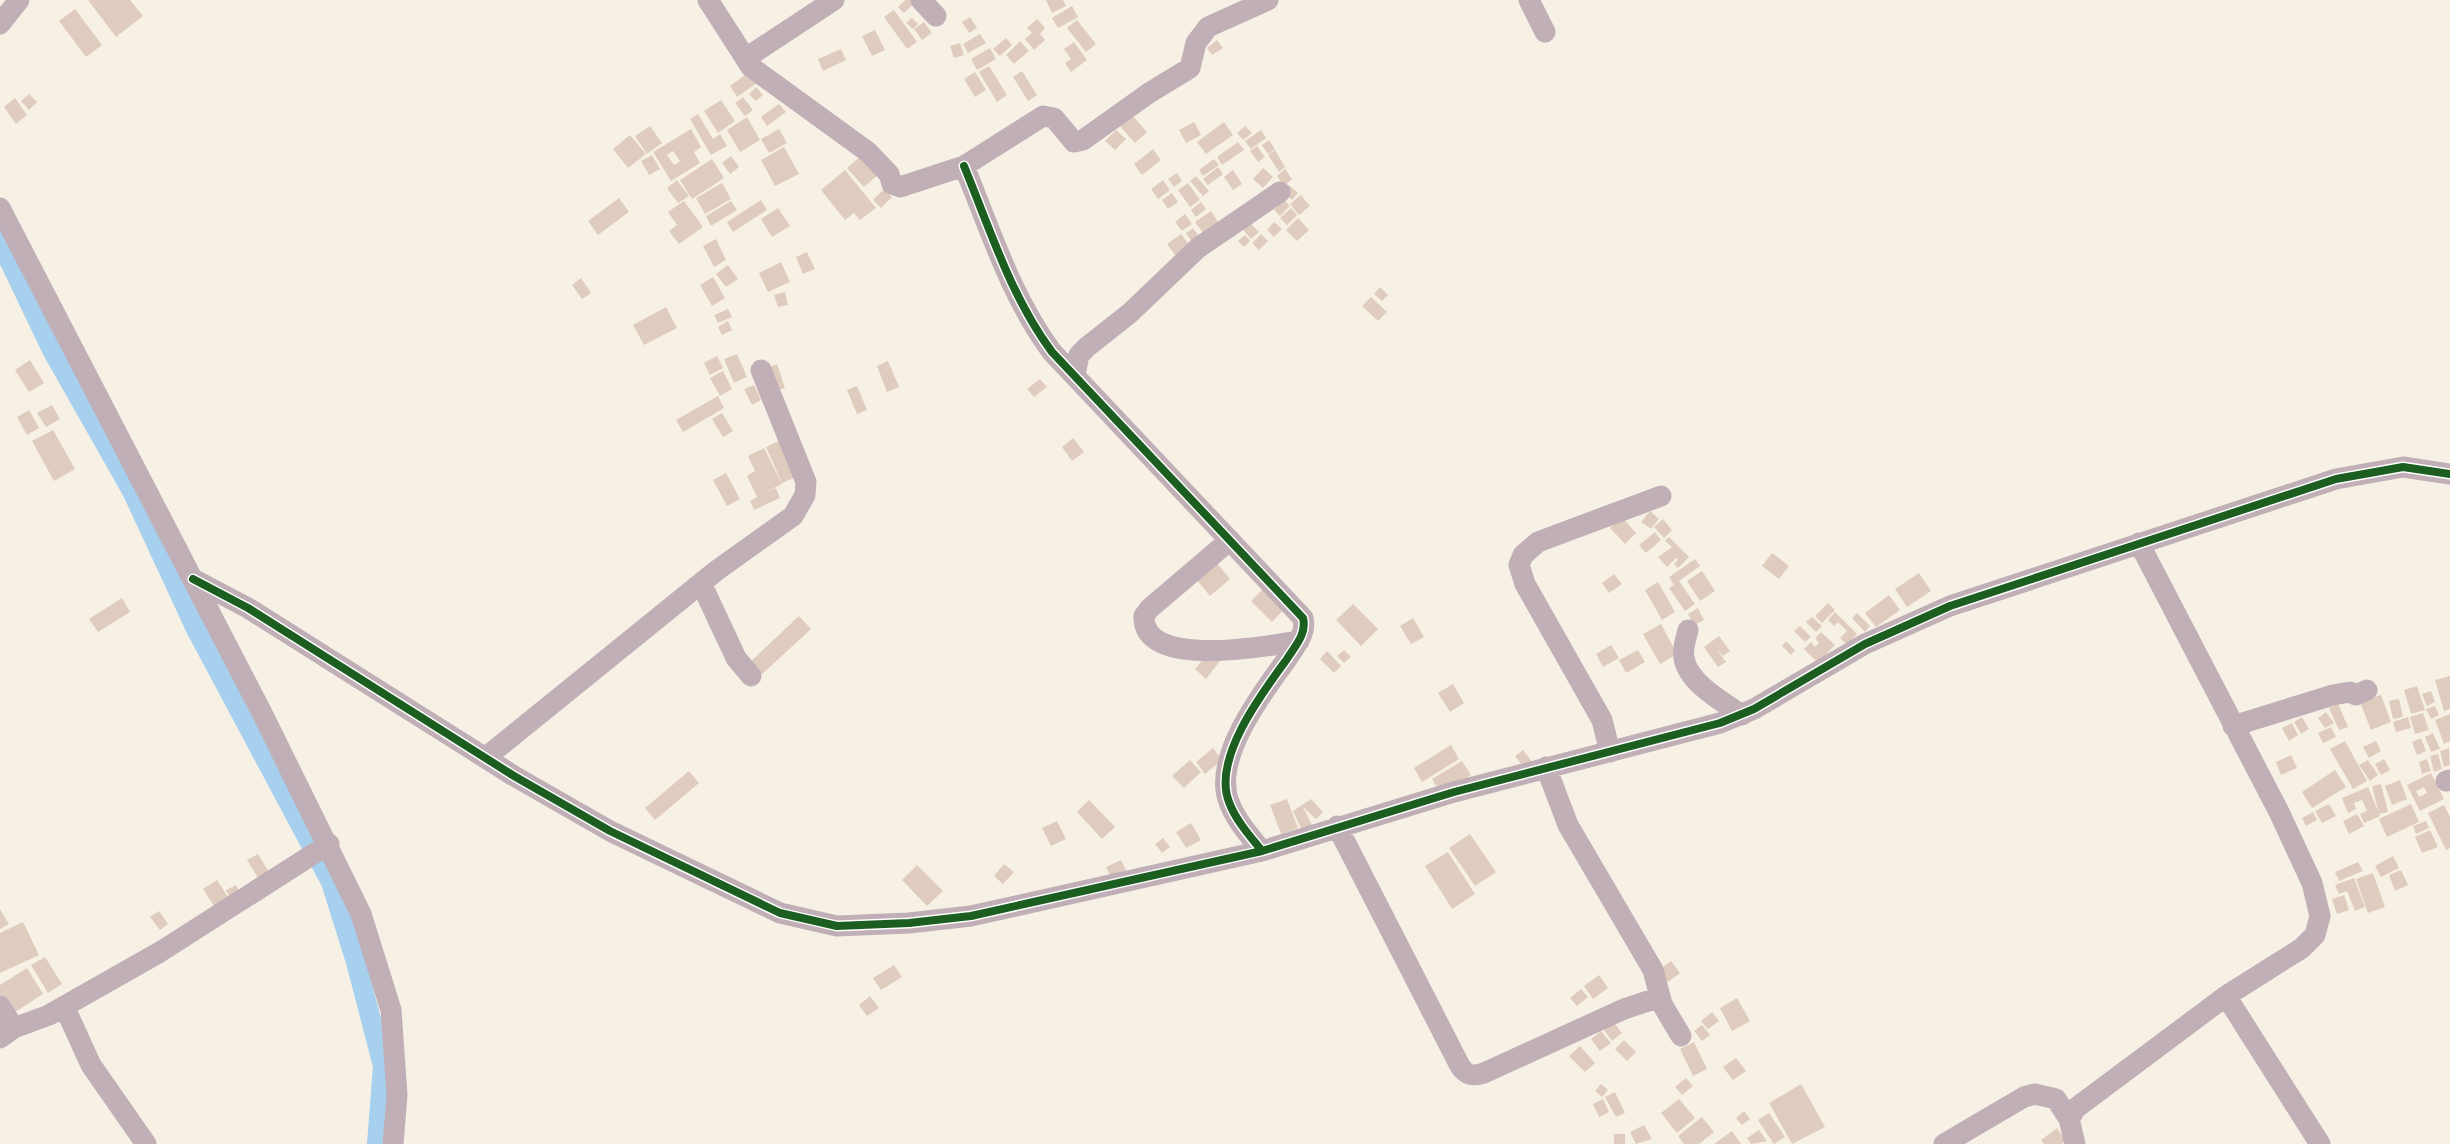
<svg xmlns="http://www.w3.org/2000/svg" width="2450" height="1144" viewBox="0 0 2450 1144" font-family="Raleway,sans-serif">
<rect width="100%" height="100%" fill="#f7f1e5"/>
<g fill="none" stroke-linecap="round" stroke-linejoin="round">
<path stroke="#a6d0ee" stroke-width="20" d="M0 241 52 350 132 491 196 629 331 882 356 962 383 1066 377 1144"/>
</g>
<path fill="#dfccbe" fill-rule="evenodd" d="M88 0H130L143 16 116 37Z
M905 0H918L904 13 898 7Z
M1046 0H1063L1066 6 1052 13Z
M1072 6 1078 17 1058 28 1052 18Z
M75 9 102 45 86 57 59 21Z
M894 10 917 42 907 49 884 17Z
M970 17 977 28 969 33 962 22Z
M912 18 918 24 913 29 906 23Z
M1037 19 1045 28 1040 34 1045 40 1034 50 1025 39 1032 33 1027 28Z
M1077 20 1096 44 1086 52 1067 28Z
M924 22 932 33 922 40 914 29Z
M875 30 885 50 872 56 862 36Z
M980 34 986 43 968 53 963 44Z
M1006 38 1012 45 1000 56 993 49Z
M1217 40 1223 48 1212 55 1207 48Z
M1020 41 1029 51 1014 64 1006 55Z
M1074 42 1087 60 1071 72 1065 63 1071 59 1064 49Z
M960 43 964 55 954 58 950 46Z
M990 48 996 59 977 70 971 59Z
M841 49 846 60 823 71 818 59Z
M989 66 1007 95 997 102 979 72Z
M1022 71 1037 95 1028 101 1013 77Z
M749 72 757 83 737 97 730 86Z
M975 72 986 90 975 97 964 79Z
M756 87 763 95 756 101 749 94Z
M29 94 37 102 29 110 21 101Z
M743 97 753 110 745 116 735 103Z
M15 98 27 115 16 124 4 107Z
M721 100 735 121 718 133 704 111Z
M779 104 786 112 767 126 761 117Z
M698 114 713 139 720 134 727 146 711 155 690 119Z
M1132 115 1147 132 1135 143 1120 126Z
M747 117 760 140 740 152 727 130Z
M1194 122 1201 135 1186 143 1179 130Z
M1224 122 1233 135 1206 154 1197 142Z
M650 126 662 143 647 154 635 136Z
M1245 126 1252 133 1243 140 1237 133Z
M691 129 701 147 694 152 700 163 671 181 653 152ZM673 151 680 161 674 165 667 155Z
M779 129 787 143 769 153 761 139Z
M1116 130 1126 139 1115 150 1105 141Z
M1261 130 1266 138 1251 149 1245 141Z
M630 135 646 154 628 168 613 149Z
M1269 140 1275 149 1268 154 1262 145Z
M1238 142 1244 150 1222 165 1217 157Z
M1257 146 1265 157 1258 162 1250 151Z
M784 147 799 174 775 186 761 160Z
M1153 149 1161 160 1142 175 1134 164Z
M1275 150 1285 167 1279 172 1268 155Z
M652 155 660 169 649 175 641 161Z
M862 155 879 174 864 187 847 168Z
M731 156 739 167 730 174 722 163Z
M712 159 724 178 692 199 680 180Z
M1214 159 1219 165 1203 176 1199 170Z
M1218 167 1223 174 1208 185 1203 179Z
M1263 168 1273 177 1263 188 1253 179Z
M1285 169 1292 179 1284 186 1277 176Z
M845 170 876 208 860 220 854 213 845 220 821 190Z
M1233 170 1242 184 1233 190 1224 177Z
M1177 173 1182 181 1174 187 1168 179Z
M1196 176 1209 191 1203 196 1190 181Z
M677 180 689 196 678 203 667 188Z
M1163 180 1170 190 1158 199 1151 189Z
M722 183 731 199 705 214 696 198Z
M1188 183 1200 200 1190 207 1178 190Z
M1289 185 1298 193 1292 200 1283 191Z
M884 189 892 197 881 208 873 200Z
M1172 193 1178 202 1168 209 1162 200Z
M1301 195 1310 206 1299 215 1290 204Z
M619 198 629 212 598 235 588 221Z
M761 200 767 210 733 232 727 222Z
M1284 200 1290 206 1280 216 1274 210Z
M684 201 703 227 679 244 669 231 677 225 668 212Z
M731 201 737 210 711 226 706 216Z
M1201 202 1206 209 1196 217 1191 210Z
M778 208 790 226 772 237 761 219Z
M1291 208 1297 215 1287 225 1280 218Z
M1211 211 1222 228 1207 238 1195 222Z
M1185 214 1192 224 1182 231 1175 222Z
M1298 218 1309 230 1297 241 1286 230Z
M1247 220 1259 232 1251 239 1240 226Z
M1274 222 1282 229 1274 237 1267 230Z
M1193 228 1202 241 1195 246 1186 233Z
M1181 234 1190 246 1176 256 1167 244Z
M1261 234 1268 241 1259 250 1252 243Z
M1245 235 1250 241 1244 247 1238 241Z
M716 239 726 260 714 267 703 246Z
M807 252 815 269 803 274 796 257Z
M781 262 790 282 768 292 759 273Z
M728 265 738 279 726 287 716 274Z
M713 277 725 298 712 306 700 285Z
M581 278 591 293 582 299 572 285Z
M1380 287 1388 295 1382 301 1374 294Z
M785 292 788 305 778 307 774 295Z
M1371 297 1387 312 1378 321 1362 306Z
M666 307 677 328 644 345 633 325Z
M728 309 732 317 718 323 714 315Z
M728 321 732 330 722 335 718 327Z
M737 354 747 377 734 383 724 359Z
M717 356 723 368 710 375 704 363Z
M30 360 44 383 29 392 15 370Z
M888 361 899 387 887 392 877 366Z
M777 364 785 388 772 392 764 369Z
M723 371 732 389 720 396 710 378Z
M1040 379 1047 387 1034 397 1027 389Z
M754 385 761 400 752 405 744 389Z
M857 386 867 410 857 414 847 390Z
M718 396 724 408 683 432 676 420Z
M52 405 60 419 46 427 37 413Z
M29 410 39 428 27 435 17 417Z
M722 413 733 431 723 437 712 419Z
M53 430 75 469 54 481 32 441Z
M1073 438 1084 452 1072 461 1062 447Z
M783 439 800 475 782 483 766 447Z
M764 448 782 484 766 492 776 488 780 498 754 510 750 501 757 497 747 476 755 471 748 456Z
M726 473 740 499 727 506 713 480Z
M1650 511 1659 519 1651 529 1641 522Z
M1622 517 1636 533 1625 544 1610 528Z
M1663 519 1672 530 1664 538 1654 527Z
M1655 532 1661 540 1646 553 1639 545Z
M1669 537 1689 557 1678 568 1674 564 1678 560 1676 558 1667 567 1658 557 1672 547 1665 541Z
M1772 553 1789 566 1779 579 1762 566Z
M1695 559 1700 566 1679 581 1695 604 1685 611 1669 588 1674 585 1669 577Z
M1216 562 1230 579 1210 596 1196 579Z
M1702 571 1715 591 1700 601 1687 581Z
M1919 573 1931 591 1907 607 1895 589Z
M1614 574 1622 584 1609 593 1602 583Z
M1658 582 1675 612 1662 620 1645 590Z
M1265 587 1286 607 1272 622 1251 601Z
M1889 595 1900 610 1876 627 1865 613Z
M122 598 130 612 98 632 89 619Z
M1828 603 1835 610 1822 623 1815 616Z
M1353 604 1378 629 1361 646 1336 620Z
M1698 608 1704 620 1694 625 1688 614Z
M1835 612 1857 634 1847 645 1840 638 1847 631 1838 622 1834 626 1828 620Z
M1857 613 1870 626 1865 632 1852 618Z
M799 616 811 629 760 676 749 663Z
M1812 617 1822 626 1816 632 1806 622Z
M1413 618 1424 637 1411 644 1400 626Z
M1661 624 1677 654 1660 664 1643 634Z
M1800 626 1811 637 1805 642 1794 631Z
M1821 632 1835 645 1818 663 1804 649 1811 642 1815 647 1819 643 1815 638Z
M1719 636 1730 651 1723 656 1716 649 1726 662 1718 667 1704 647Z
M1786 641 1795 650 1791 655 1782 646Z
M1611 645 1619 658 1603 667 1596 654Z
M1344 650 1351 657 1344 663 1337 656Z
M1638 650 1645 662 1626 673 1619 660Z
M1327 651 1341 666 1334 673 1320 659Z
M1209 652 1220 661 1206 679 1195 669Z
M2450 676V709L2444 711 2435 680Z
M1453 684 1464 703 1450 712 1438 693Z
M2417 686 2425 710 2411 714 2404 690Z
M2431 691 2435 702 2427 706 2422 694Z
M2381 695 2391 722 2371 730 2360 702Z
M2399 699 2403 717 2393 719 2389 701Z
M2338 704 2348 727 2339 730 2329 708Z
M2435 706 2439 715 2431 719 2426 709Z
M2326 712 2334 723 2325 728 2318 718Z
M2423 713 2429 730 2415 734 2410 717Z
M2450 714V741L2444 744 2435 720Z
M2302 717 2309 729 2301 734 2294 722Z
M2408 717 2411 728 2396 732 2393 722Z
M2292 723 2298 735 2289 741 2282 728Z
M2331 727 2336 737 2323 743 2318 733Z
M2433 733 2440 749 2431 752 2425 737Z
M2421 738 2426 751 2417 755 2412 742Z
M2345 741 2367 781 2353 789 2330 749Z
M2376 741 2381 751 2369 758 2363 747Z
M1451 745 1459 759 1422 782 1414 768Z
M1213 748 1222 760 1205 774 1196 762Z
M2449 748 2450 765 2444 767 2440 751Z
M1523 750 1532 762 1524 768 1515 756Z
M2438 754 2442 769 2434 772 2430 756Z
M2291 755 2297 768 2281 775 2276 762Z
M2384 759 2390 770 2381 775 2375 764Z
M2427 759 2431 771 2422 774 2419 762Z
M1190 760 1201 772 1184 788 1172 776Z
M2368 760 2378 775 2370 781 2359 765Z
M1462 761 1471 775 1440 793 1432 779Z
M2335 770 2346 787 2312 808 2302 792Z
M689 771 699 783 655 820 645 808Z
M2431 773 2444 799 2420 811 2407 785ZM2424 787 2427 793 2419 797 2416 791Z
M2400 780 2407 799 2392 805 2385 786Z
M2381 784 2388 812 2379 814 2372 786Z
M2368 787 2380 816 2364 823 2360 814 2367 811 2362 800 2354 803 2356 809 2348 813 2342 798Z
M1287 799 1298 828 1281 834 1270 805Z
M1311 799 1323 812 1316 819 1303 807 1312 825 1302 830 1293 811Z
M1089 800 1115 827 1102 839 1077 812Z
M2329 804 2336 816 2322 823 2315 811Z
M2411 804 2419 822 2387 837 2379 819Z
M2444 805 2450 817V848L2446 850 2428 813Z
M2313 812 2317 820 2306 826 2302 818Z
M2357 814 2364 826 2349 834 2343 821Z
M1057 821 1066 839 1051 846 1042 828Z
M2426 821 2429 828 2416 834 2413 826Z
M1191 823 1201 840 1186 848 1176 832Z
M2430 830 2438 847 2422 853 2415 837Z
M1470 834 1496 872 1475 886 1449 848Z
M1163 838 1170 847 1162 853 1155 844Z
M1448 852 1475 894 1452 909 1425 866Z
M258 854 269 872 258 878 247 860Z
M2393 856 2399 868 2381 877 2375 866Z
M1121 860 1126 870 1111 877 1106 867Z
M2358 862 2363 871 2339 881 2335 872Z
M1004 864 1014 872 1003 884 994 876Z
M917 865 943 891 927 906 902 880Z
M2401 870 2408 885 2395 891 2389 875Z
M2373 873 2385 907 2368 913 2356 879Z
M2354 878 2365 907 2355 911 2347 891 2339 894 2335 885Z
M217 880 230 900 216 909 203 889Z
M236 885 240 893 230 898 226 890Z
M2344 895 2349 910 2337 914 2332 899Z
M0 909 9 924 0 929Z
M159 911 168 924 160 930 150 917Z
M23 922 39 955 0 973V933Z
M45 957 62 984 48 993 31 965Z
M1671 961 1680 973 1668 982 1659 970Z
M894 965 902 977 881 990 873 978Z
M27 968 43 994 12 1014 0 994V985Z
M1599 975 1608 988 1593 999 1584 986Z
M1581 989 1588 997 1577 1006 1570 998Z
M870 996 879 1008 867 1016 859 1005Z
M1737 998 1750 1021 1732 1031 1720 1008Z
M1712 1012 1719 1021 1708 1029 1701 1021Z
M1613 1022 1622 1033 1612 1041 1604 1030Z
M1702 1025 1710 1035 1702 1041 1694 1031Z
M1601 1031 1611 1043 1600 1051 1591 1039Z
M1624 1040 1636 1052 1627 1061 1615 1049Z
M1694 1042 1707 1069 1693 1076 1680 1049Z
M1580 1046 1595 1063 1585 1072 1569 1056Z
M1736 1058 1746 1071 1733 1080 1723 1067Z
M1686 1078 1693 1086 1682 1095 1675 1087Z
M1601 1084 1608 1090 1602 1097 1595 1091Z
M1801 1084 1825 1127 1792 1144 1769 1103Z
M1615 1092 1625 1113 1616 1117 1605 1097Z
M1603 1099 1609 1112 1599 1117 1593 1104Z
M1679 1099 1695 1118 1677 1133 1661 1113Z
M1744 1111 1750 1119 1742 1125 1736 1118Z
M1769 1113 1785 1137 1774 1144 1758 1120Z
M1702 1117 1714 1132 1699 1144H1684L1678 1136Z
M1644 1125 1652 1139 1636 1144 1630 1132Z
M2057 1128 2066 1141 2062 1144H2044L2041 1140Z
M1759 1130 1767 1141 1751 1144 1747 1138Z
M1732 1131 1741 1144H1714Z
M1614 1134H1625V1144H1614Z"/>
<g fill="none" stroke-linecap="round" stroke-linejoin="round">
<path stroke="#c0afb7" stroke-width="21" d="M708 0 751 67 868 152 889 174 892 184 900 187 964 166 1043 116 1054 118 1074 142 1083 140 1149 93 1190 68 1196 43 1208 27 1268 0
M921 0 936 16
M1529 0 1545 32
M0 24 19 0
M746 58 834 0
M964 166C990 229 1011 297 1052 352L1303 618C1307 634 1295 646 1287 659 1262 693 1212 759 1229 802 1236 821 1250 836 1262 851
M0 208 263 715 361 914 391 1010 397 1095 393 1144
M1075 375 1079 355 1087 347 1130 313 1198 248 1280 192
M1230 540 1149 609 1144 616C1142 670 1268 646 1299 641
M193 579 248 608 514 776 610 831 780 913 837 926 909 923 971 916 1262 851 1454 792 1720 723 1754 709 1865 644 1950 606 2336 479 2403 467 2450 474
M701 583 736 658 751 676
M1688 630C1686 639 1682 649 1684 658 1688 683 1723 702 1742 715
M2233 726 2333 695 2350 692 2356 695 2367 690
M1610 752 1602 720 1525 584 1519 565 1523 555 1538 542 1661 496
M485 758 716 571 793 516 805 495 806 482 761 370
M1546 767 1568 825 1653 970 1662 1004 1681 1036
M2446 781 2450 780
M1337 826 1459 1064C1465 1075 1472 1077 1484 1073L1624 1009 1660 997
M2226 996 2320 1144
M0 1006 14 1028
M64 1006 91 1065 146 1144
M0 1038 14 1028 49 1015 160 952 329 844
M1944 1144 2024 1097 2035 1094 2056 1099 2069 1119
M2075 1144 2069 1119 2076 1108 2226 996 2302 948 2315 935 2320 916 2312 883 2279 812 2139 543"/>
<defs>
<path id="cycleway" d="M964 166C990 229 1011 297 1052 352L1303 618C1307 634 1295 646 1287 659 1262 693 1212 759 1229 802 1236 821 1250 836 1262 851
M193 579 248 608 514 776 610 831 780 913 837 926 909 923 971 916 1262 851 1454 792 1720 723 1754 709 1865 644 1950 606 2336 479 2403 467 2450 474"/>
</defs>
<use href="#cycleway" stroke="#fff" stroke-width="11"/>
<use href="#cycleway" stroke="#1b5e20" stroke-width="8"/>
</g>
</svg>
